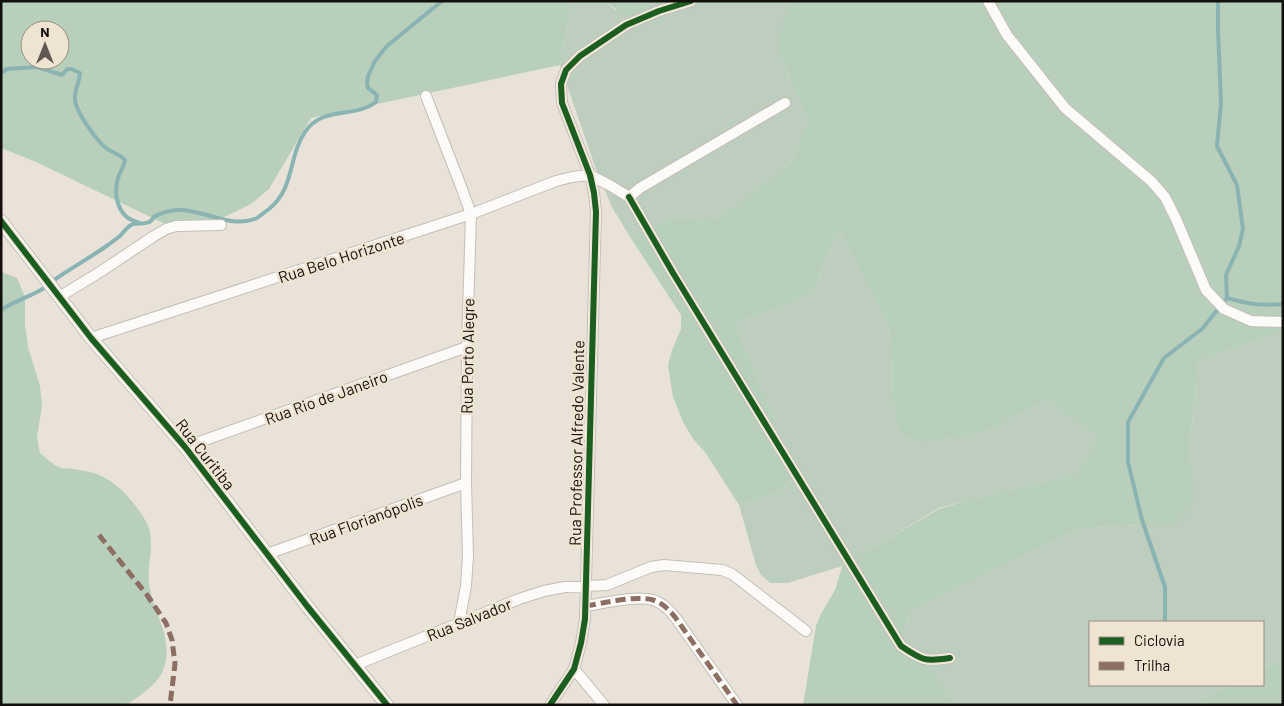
<svg xmlns="http://www.w3.org/2000/svg" width="1284" height="706" viewBox="0 0 1284 706" font-family="Barlow,sans-serif">
<rect width="100%" height="100%" fill="#e9e2d8"/>
<path fill="#bdcebe" d="M572 1H604L615 10 683 1H793L790 4 781 58 808 121 791 162 720 216 705 220 677 217 658 224 632 240 613 209 598 175 560 65Z
M838 229 888 324 892 354 893 397 895 417 901 434 914 441H933L983 433 1000 426 1013 417 1047 401 1097 437 1077 474 968 500 939 508 879 544 856 555 842 566 788 583H770L761 575 756 565 739 505 779 492 791 480 792 458 778 428 735 324 800 299 814 292Z
M1283 330V661H1279L1263 668V622H1090V685H1232L1187 705H956L938 677 910 645 904 637 909 611 1077 530 1123 525 1153 527 1193 475 1189 453 1199 361Z"/>
<path fill="#b8cfbc" fill-rule="evenodd" d="M1 1H572L560 65 311 118 269 189 251 204 218 220 181 227 163 223 34 161 1 148ZM30 30H60V60H30Z
M604 1H683C659 27 630 21 604 1Z
M793 1H1283V330L1199 361 1189 453 1193 475V499L1187 514 1173 524 1153 527 1123 525 1077 530 909 611 904 637 910 645 938 677 956 705H803L816 626 821 614 836 588 842 566 856 555 879 544 939 509 968 500 1077 474 1097 437 1047 401 1013 417 1000 426 983 433 933 441H914L901 434 895 417 893 397 892 354 888 324 838 229 823 268 814 292 800 299 735 324 778 428 792 458 791 480 779 492 739 505 705 452 694 440 684 424 673 397 668 365 672 350 681 329V315L632 240 658 224 677 217 705 220 720 216 791 162 808 121 781 58V31L790 4Z
M1 272 17 278 25 297V325L28 347 40 386 42 406 37 437 40 453C45 457 52 464 58 467 62 469 69 468 73 469 92 472 103 474 118 487 127 494 144 515 148 526 155 545 147 564 149 583 153 612 172 635 165 664 161 683 141 695 126 705H1Z
M1279 661H1283V705H1187L1232 685H1263V668Z"/>
<g fill="none" stroke-linecap="round" stroke-linejoin="round">
<path stroke="#8ab4b3" stroke-width="4" d="M1 73 7 69 37 67 62 75 67 69H71L80 73C80 82 74 90 75 99 75 111 97 141 106 148 112 153 120 154 125 160 124 166 120 172 118 178 114 191 116 209 128 218 131 220 136 221 139 223
M1227 298C1249 304 1260 306 1283 304
M1 310C19 298 41 294 57 278 73 267 91 257 108 245 112 242 116 239 120 236 123 233 126 228 131 225 136 222 143 225 149 222 152 221 152 219 154 217 160 213 168 211 176 210 203 208 230 230 257 218 261 215 265 212 269 209 295 188 288 157 305 132 323 105 354 119 376 102L377 95 368 88 367 83 368 76 375 61 387 46 442 1
M1165 622V587L1142 520 1128 462V422L1164 358 1202 329 1227 298 1226 275 1239 246 1243 229 1237 185 1217 146 1221 103 1218 29V1"/>
<defs>
<path id="minor" d="M988 1 1007 35 1065 108 1151 181 1165 197 1176 219 1206 290 1224 309 1251 321 1283 322
M426 96 462 189 471 214 467 347 466 483 468 556 466 586 459 623
M590 175 611 186 629 197 640 188 785 103
M629 197 673 273 901 646C922 660 924 662 950 658
M59 297 100 272 154 236 166 229 176 226 221 225
M91 338 471 214 556 181 572 177 590 175
M185 447 467 347
M267 554 466 483
M586 606C604 603 637 595 653 600 663 603 669 610 675 617L737 705
M355 665 519 599 544 591 565 587 607 585 651 567 664 565 722 570 732 574 806 631
M574 669 604 705
M550 705 574 669 581 643 585 619 596 212 594 193 590 175 562 103 561 84 566 70 580 56 626 25 659 11 691 1"/>
<path id="tertiary" d="M1 221 91 338 185 447 307 606 387 705"/>
</defs>
<use href="#minor" stroke="#c4beb6" stroke-width="12"/>
<use href="#tertiary" stroke="#c4beb6" stroke-width="14"/>
<use href="#minor" stroke="#fcfbf9" stroke-width="10"/>
<use href="#tertiary" stroke="#fcfbf9" stroke-width="12"/>
<path stroke="#8d6e63" stroke-width="5" stroke-dasharray="10 5" stroke-linecap="butt" d="M99 535 147 595 166 623 172 640 175 664 170 705
M586 606C604 603 637 595 653 600 663 603 669 610 675 617L737 705"/>
<defs>
<path id="cycleway" d="M629 197 673 273 901 646C922 660 924 662 950 658
M1 221 91 338 185 447 307 606 387 705
M550 705 574 669 581 643 585 619 596 212 594 193 590 175 562 103 561 84 566 70 580 56 626 25 659 11 691 1"/>
</defs>
<use href="#cycleway" stroke="#efe3d2" stroke-width="9"/>
<use href="#cycleway" stroke="#1b5e20" stroke-width="6"/>
</g>
<g text-anchor="middle" dominant-baseline="central" stroke-width="5" stroke-linejoin="round" paint-order="stroke">
<g font-size="16" fill="#130f0a" stroke="#efe3d2">
<text transform="translate(341 257) rotate(-18)">Rua Belo Horizonte</text>
<text transform="translate(467 356) rotate(-89)">Rua Porto Alegre</text>
<text transform="translate(326 397) rotate(-20)">Rua Rio de Janeiro</text>
<text transform="translate(576 443) rotate(-89)">Rua Professor Alfredo Valente</text>
<text transform="translate(206 454) rotate(52)">Rua Curitiba</text>
<text transform="translate(366 519) rotate(-20)">Rua Florianópolis</text>
<text transform="translate(469 619) rotate(-22)">Rua Salvador</text>
</g>
</g>
<rect width="1284" height="706" fill="none" stroke="#130f0a" stroke-width="5"/>
<rect x="1089" y="621" width="175" height="65" fill="#efe3d2" stroke="#978e82"/>
<rect x="1099" y="637" width="25" height="8" fill="#1b5e20" stroke="#978e82"/>
<text x="1134" y="646" font-size="15" fill="#130f0a">Ciclovia</text>
<rect x="1099" y="662" width="25" height="8" fill="#8d6e63" stroke="#978e82"/>
<text x="1134" y="671" font-size="15" fill="#130f0a">Trilha</text>
<g transform="translate(45 45)"><circle r="24" fill="#efe3d2" stroke="#978e82"/>
<path d="M0-4L9 19L0 12L-9 19Z" fill="#5e5952"/>
<text y="-8" font-size="14" font-weight="bold" text-anchor="middle" fill="#130f0a">N</text>
</g>
</svg>
